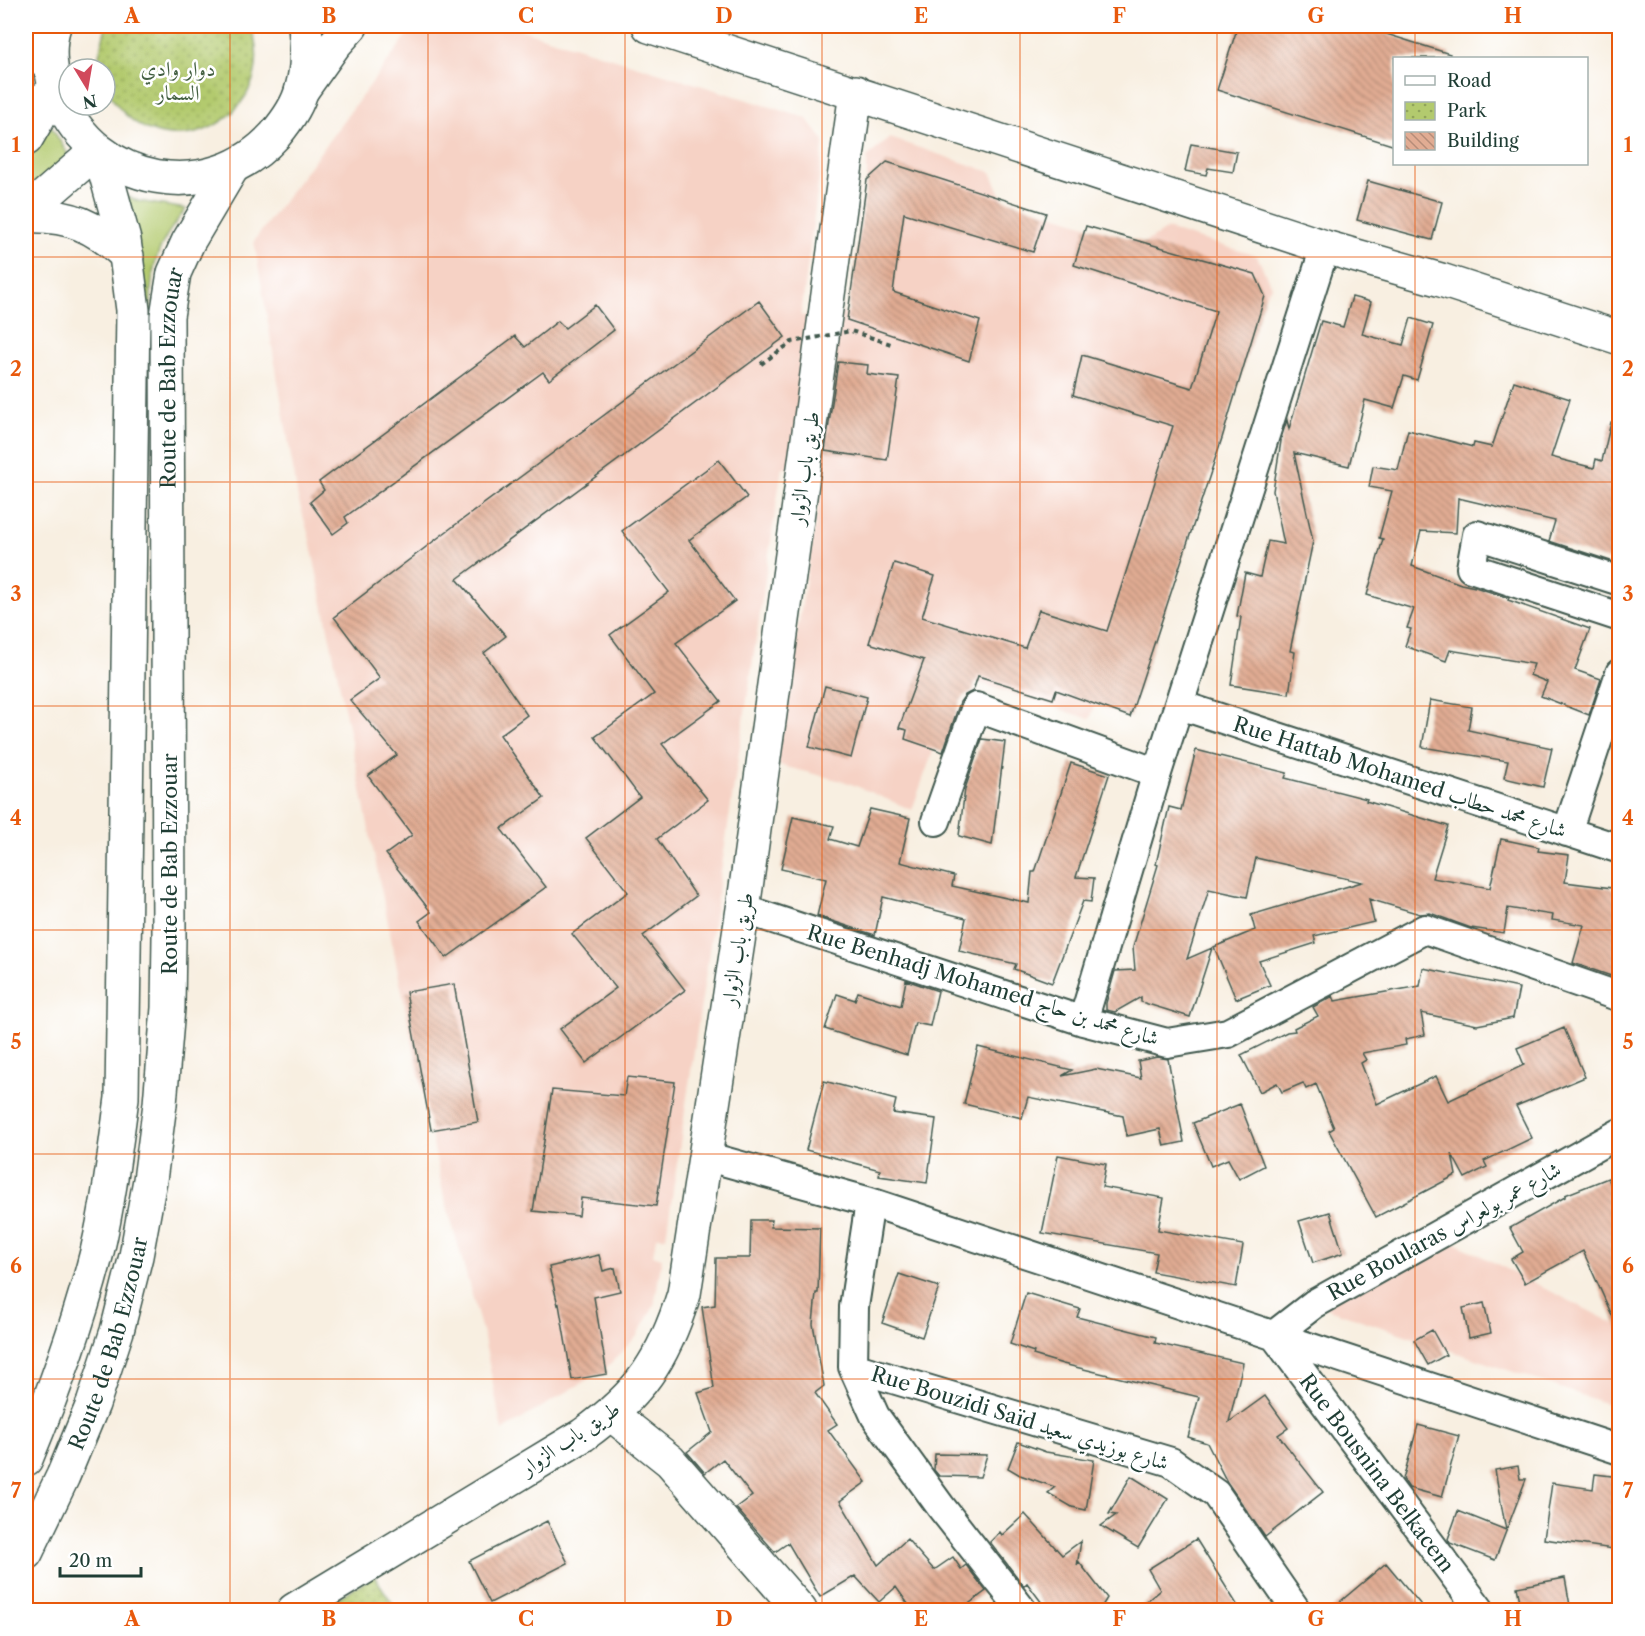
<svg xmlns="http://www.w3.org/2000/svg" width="1645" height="1636" viewBox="0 0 1645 1636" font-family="'Libre Caslon Text',Amiri,serif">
<defs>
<pattern id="park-dots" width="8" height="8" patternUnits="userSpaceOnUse" patternTransform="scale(1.5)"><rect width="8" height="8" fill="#b3ca6e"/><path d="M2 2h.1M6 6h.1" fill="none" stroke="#91a55b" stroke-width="1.8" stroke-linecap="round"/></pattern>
<pattern id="building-back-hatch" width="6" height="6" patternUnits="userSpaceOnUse" patternTransform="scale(1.5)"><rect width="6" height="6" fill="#e1ac93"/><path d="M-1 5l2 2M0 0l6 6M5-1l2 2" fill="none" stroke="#b68d79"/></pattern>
</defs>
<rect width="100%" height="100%" fill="#fff"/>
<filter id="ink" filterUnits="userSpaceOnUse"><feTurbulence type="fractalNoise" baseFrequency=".0167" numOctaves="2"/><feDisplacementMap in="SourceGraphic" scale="12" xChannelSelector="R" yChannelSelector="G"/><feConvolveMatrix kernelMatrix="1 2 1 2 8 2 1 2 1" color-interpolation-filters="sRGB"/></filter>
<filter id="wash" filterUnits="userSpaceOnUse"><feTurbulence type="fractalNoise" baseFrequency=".008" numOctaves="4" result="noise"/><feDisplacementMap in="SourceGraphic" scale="24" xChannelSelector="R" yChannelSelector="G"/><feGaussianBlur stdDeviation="1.35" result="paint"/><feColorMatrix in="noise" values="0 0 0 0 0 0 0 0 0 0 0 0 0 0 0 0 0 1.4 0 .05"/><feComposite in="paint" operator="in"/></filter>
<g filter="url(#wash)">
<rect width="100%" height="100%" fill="#f8efe1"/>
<path fill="#f6d2c5" d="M414 26H509L806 118 824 141 801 316 848 313 867 180V157L890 138 991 172 1003 199 1144 243 1167 229 1257 256 1271 286 1265 296 1130 717 1095 705 1090 719 967 679 937 740 912 810 849 783 775 764 824 473 782 467 666 1237H656L653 1255 662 1258 654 1306 637 1336 605 1369 502 1431 484 1338 442 1188 310 540 298 498 254 241Z
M1436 1233 1619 1326V1408L1314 1304Z"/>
<path fill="#b3ca6e" stroke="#698451" stroke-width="1.5" d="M44 115 74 164 26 196V152Z
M120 194 138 201 186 209C175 223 164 237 158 254 148 281 151 315 151 343H142Z"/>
<path fill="url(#park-dots)" stroke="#698451" stroke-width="1.5" d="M106 26H250C252 33 256 40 256 48 264 119 176 165 124 113 111 100 105 88 105 69H101L99 55Z
M374 1576 397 1610H318Z"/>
<g id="blocks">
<path fill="url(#building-back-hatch)" d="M1238 26H1361L1450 54 1449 58H1395V146L1217 90Z
M1191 144 1237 152 1233 172 1208 168 1206 175 1185 171Z
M887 162 1046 213 1033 252 904 213 893 292 980 321 969 361 847 320 867 180Z
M1368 181 1442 202 1432 240 1357 220Z
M1086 226 1255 274 1265 296 1222 438 1130 717 1056 690 1053 699 978 676 973 691 965 695 960 702 943 752 905 739 907 730 899 728 924 660 869 643 894 563 935 576 922 617 1025 648 1039 610 1107 631 1173 426 1073 395 1082 355 1192 388 1216 311 1074 265Z
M1352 297 1371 302 1362 334 1403 345 1411 318 1433 325 1417 380 1404 376 1394 408 1365 400 1349 466 1294 453 1313 541 1290 651 1295 652 1289 694 1231 685 1241 617 1237 616 1245 573 1260 577 1268 541 1284 544 1273 491 1282 435 1287 420 1289 429 1321 321 1343 327Z
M759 301 785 337 457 579 506 636 484 653 527 715 500 735 544 798 501 829 546 887 446 958 419 921 431 912 386 854 412 835 368 776 397 755 350 700 380 678 334 617 451 528Z
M595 305 614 330 549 380 543 372 345 517 348 523 333 534 310 502 324 490 319 482 515 336 525 347 558 321 565 328Z
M838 362 868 365 867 374 899 378 887 460 825 451Z
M1514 381 1570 399 1551 457 1594 468 1596 459 1602 461 1611 422 1620 423V564L1549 541 1555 521 1458 498 1456 533 1421 531 1412 566 1461 584 1475 587 1509 598 1508 600 1590 629 1575 670 1601 679 1589 715 1541 696 1547 682 1530 675 1534 664 1450 650 1446 661 1405 646 1411 629 1407 628 1414 609 1367 595 1383 539 1379 538 1392 491 1369 487 1373 466 1398 470 1408 430 1473 447 1474 443 1492 447Z
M719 460 747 497 689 540 735 601 676 643 721 701 662 744 708 800 657 839 696 896 643 936 685 990 586 1063 560 1029 616 988 572 934 628 892 586 838 640 797 595 737 654 694 610 635 669 592 622 531Z
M825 686 867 697 851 758 809 747Z
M1430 700 1472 707 1468 730 1552 748 1543 787 1504 778 1508 761 1422 747Z
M982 739 1005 742 992 845 959 836 965 789Z
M1196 750 1287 773 1285 778 1367 799 1366 801 1448 826 1432 878 1490 888 1501 839 1539 847 1538 851 1569 855 1565 882 1620 889V979L1573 963 1584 925 1552 920 1553 915 1508 908 1504 933 1471 928 1430 913 1420 914 1369 899 1374 922 1314 936 1316 943 1259 961 1270 985 1236 999 1214 947 1255 930 1251 915 1362 882 1256 858 1247 897 1209 889 1187 959 1212 948 1190 1017 1141 1002V997L1115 1012 1106 1010V1003L1115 971 1135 970 1133 947 1158 865 1156 864 1169 807 1181 810Z
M1071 763 1109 775 1076 877 1094 878 1091 902 1083 901 1052 983 1014 969 1016 964 959 951 966 918 883 897 875 935 817 916 826 879 781 869 793 817 834 826 830 839 857 847 870 809 910 818 900 862 954 876 952 886 1029 903 1032 872H1035Z
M1423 968 1519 988 1513 1018 1477 1025 1421 1013 1425 1035 1405 1039 1406 1045 1362 1053 1366 1060 1361 1063 1377 1104 1436 1076 1448 1101 1524 1065 1517 1048 1564 1028 1585 1077 1516 1106 1532 1138 1484 1161 1487 1167 1465 1178 1452 1154 1456 1175 1376 1217 1329 1131 1334 1128 1316 1084 1306 1089 1303 1083 1282 1092 1277 1083 1260 1092 1241 1055 1287 1032 1295 1031 1294 1028 1318 1016 1313 1007 1333 996 1335 1001 1420 986Z
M906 980 938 991 930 1026 915 1023 907 1055 825 1029 837 994 855 1000 858 992 901 1006Z
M454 984 478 1122 431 1130 406 992Z
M978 1047 1072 1070 1062 1076 1096 1069 1141 1078 1138 1061 1157 1057 1168 1059 1184 1142 1164 1146 1160 1129 1127 1136 1123 1116 1028 1097 1022 1118 964 1104Z
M627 1077 675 1082 656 1206 581 1198 579 1216 533 1211 552 1090 624 1096Z
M824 1081 896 1100 893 1113 936 1119 927 1183 879 1176 880 1170 806 1150Z
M1240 1104 1264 1166 1239 1179 1228 1159 1211 1166 1193 1123Z
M1058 1155 1106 1164 1102 1187 1164 1198 1158 1230 1243 1245 1236 1287 1153 1272 1157 1253 1042 1233Z
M1608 1178 1620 1205V1333L1583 1251 1525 1283 1511 1259 1523 1252 1510 1228 1565 1197V1195Z
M1330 1212 1343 1253 1313 1263 1299 1221Z
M751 1220H772L771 1227 820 1228 818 1293H816L813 1324 824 1386 815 1393 837 1424 828 1430 866 1482 840 1501 878 1565 907 1539 934 1570 953 1557 961 1569 966 1565 986 1591 959 1611H913L896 1587 879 1602 855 1576 820 1597 788 1543 775 1552 736 1508 752 1496 723 1459 705 1473 687 1452 712 1432 698 1393 714 1388 702 1307 715 1305 716 1258H750Z
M599 1255 603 1271 615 1268 620 1291 594 1297 607 1374 572 1380 559 1304 558 1305 549 1267Z
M899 1274 939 1287 922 1337 882 1323Z
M1026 1293 1080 1309 1077 1317 1156 1337 1155 1343 1243 1363 1229 1422 1265 1396 1288 1428 1278 1435 1323 1492 1265 1537 1227 1482 1207 1443 1188 1437 1199 1397 1063 1364 1033 1355 1034 1352 1010 1344Z
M1484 1303 1491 1333 1469 1338 1463 1308Z
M1432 1330 1446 1355 1428 1365 1414 1340Z
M1418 1425 1459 1436 1442 1497 1409 1488 1403 1479Z
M1018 1442 1046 1452 1094 1460 1086 1510 1072 1507 1048 1493 1055 1487 1020 1475 1008 1468Z
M935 1454 987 1455 980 1477 939 1476 934 1470Z
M1518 1466 1520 1479H1526L1495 1560 1450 1543 1448 1539 1458 1511 1506 1530 1495 1470Z
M1595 1474 1620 1477V1550L1544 1539 1552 1483 1593 1489Z
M1131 1476 1168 1499 1138 1548 1101 1526 1116 1515 1109 1514Z
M1025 1514 1062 1555 1081 1541 1077 1566 1079 1562 1107 1598 1099 1611H1048L1027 1583 1024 1586 990 1542 1000 1532 1002 1535Z
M547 1521 568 1563 490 1603 469 1561Z
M1196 1539 1241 1611H1135L1160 1590 1148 1569Z
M1386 1563 1426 1611H1329Z
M1565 1578 1571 1611H1522L1517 1587Z"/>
</g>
</g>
<g filter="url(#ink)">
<use href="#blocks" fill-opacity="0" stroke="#40584e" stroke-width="1.5"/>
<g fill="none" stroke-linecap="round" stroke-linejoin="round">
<defs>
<path id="lane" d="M26 98 47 86"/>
<path id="street" d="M26 40 52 75
M1620 581 1477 535 1471 568 1620 617
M1180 705 1620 849
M936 821 976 707 1157 773
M1567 832 1620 673
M743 909 1083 1021 1167 1043 1228 1033 1425 929 1620 997
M1083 1021 1157 773 1325 247
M705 1156 870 1202 1620 1450
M870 1202 854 1307 853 1367 875 1416 941 1507 1022 1610
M853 1367 1171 1462 1216 1494 1296 1610
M1480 1610 1274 1335 1314 1304 1620 1133"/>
<path id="secondary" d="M649 26 1325 247 1441 280 1620 338
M302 90 334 45 351 26
M26 139 55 89
M26 212 85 161 94 148
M611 1414 670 1461 800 1610
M294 1610 583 1435C640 1394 663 1361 684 1294L743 909 856 92"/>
<g id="primary">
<path d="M54 26C47 47 50 76 59 97 96 186 210 207 275 135 286 122 298 106 302 88 308 67 307 47 305 26"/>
<path d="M26 216C69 214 96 226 127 256"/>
<path d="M26 1459C54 1391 79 1323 97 1252 109 1201 115 1150 122 1098L133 310 124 240 100 153"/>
<path id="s1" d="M26 1553 63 1476 93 1404 117 1331 136 1256 150 1180 160 1104 168 1008 169 936 167 316 174 273 188 242 232 168"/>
</g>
</defs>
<use href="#lane" stroke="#40584e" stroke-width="16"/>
<use href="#street" stroke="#40584e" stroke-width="32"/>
<use href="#secondary" stroke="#40584e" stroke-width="36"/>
<use href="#primary" stroke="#40584e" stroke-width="36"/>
<use href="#lane" stroke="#fff" stroke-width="14"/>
<use href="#street" stroke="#fff" stroke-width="28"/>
<use href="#secondary" stroke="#fff" stroke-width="33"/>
<use href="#primary" stroke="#fff" stroke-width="33"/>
<path stroke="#40584e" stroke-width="4" stroke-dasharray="4.5 4.5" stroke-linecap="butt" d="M761 364 792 342 851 331 894 345"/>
</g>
</g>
<path fill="none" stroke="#e8590c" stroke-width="1.5" stroke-opacity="0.55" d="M230 26V1610M428 26V1610M625 26V1610M822 26V1610M1020 26V1610M1217 26V1610M1415 26V58M1415 164V1610M26 257H1620M26 482H1620M26 706H1620M26 930H1620M26 1154H1620M26 1379H1620"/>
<g text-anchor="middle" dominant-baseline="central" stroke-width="5" stroke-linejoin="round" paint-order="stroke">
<g font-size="21" fill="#446042" stroke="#fff">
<text x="178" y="68">دوار وادي<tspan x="178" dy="24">السمار</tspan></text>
</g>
<g font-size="21" fill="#1f3d34" stroke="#fff">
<text stroke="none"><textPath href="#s1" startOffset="1198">Route de Bab Ezzouar</textPath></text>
<text transform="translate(804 468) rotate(-82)">طريق باب الزوار</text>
<text transform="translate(1400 777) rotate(18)">Rue Hattab Mohamed شارع محمد حطاب</text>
<text transform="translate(169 864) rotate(-90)">Route de Bab Ezzouar</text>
<text transform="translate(737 949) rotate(-81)">طريق باب الزوار</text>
<text transform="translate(983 985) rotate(17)">Rue Benhadj Mohamed شارع محمد بن حاج</text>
<text transform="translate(1444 1231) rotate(-29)">Rue Boularas شارع عمر بولعراس</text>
<text stroke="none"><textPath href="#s1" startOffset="226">Route de Bab Ezzouar</textPath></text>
<text transform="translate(1020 1418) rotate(17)">Rue Bouzidi Saïd شارع بوزيدي سعيد</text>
<text transform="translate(570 1438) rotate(-34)">طريق باب الزوار</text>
<text transform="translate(1377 1473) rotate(53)">Rue Bousnina Belkacem</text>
</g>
</g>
<rect width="1645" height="1636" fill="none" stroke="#fff" stroke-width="66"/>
<rect x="1393" y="57" width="195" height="108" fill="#ffffff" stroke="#a5b1ae" stroke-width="1.5"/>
<rect x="1405" y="76" width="30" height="9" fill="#ffffff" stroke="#a5b1ae" stroke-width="1.5"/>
<text x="1447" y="87" font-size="18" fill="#1f3d34">Road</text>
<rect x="1405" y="102" width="30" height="18" fill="url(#park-dots)" stroke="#a5b1ae" stroke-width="1.5"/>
<text x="1447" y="117" font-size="18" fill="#1f3d34">Park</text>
<rect x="1405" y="132" width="30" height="18" fill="url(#building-back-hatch)" stroke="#a5b1ae" stroke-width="1.5"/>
<text x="1447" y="147" font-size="18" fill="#1f3d34">Building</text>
<g transform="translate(87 87) rotate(169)"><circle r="28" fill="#ffffff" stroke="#a5b1ae" stroke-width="1.5"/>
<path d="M0-4.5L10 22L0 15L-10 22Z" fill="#d1495b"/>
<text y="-9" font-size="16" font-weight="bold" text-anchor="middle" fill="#1f3d34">N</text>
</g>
<path d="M60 1567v9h81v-9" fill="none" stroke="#1f3d34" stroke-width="3"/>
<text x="69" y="1567" font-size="18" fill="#1f3d34" stroke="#ffffff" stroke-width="4.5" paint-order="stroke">20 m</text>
<rect x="33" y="33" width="1579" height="1570" fill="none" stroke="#e8590c" stroke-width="2"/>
<g font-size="20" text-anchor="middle" font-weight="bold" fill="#e8590c">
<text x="132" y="23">A</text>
<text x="329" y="23">B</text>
<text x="526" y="23">C</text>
<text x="724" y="23">D</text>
<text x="921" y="23">E</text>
<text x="1119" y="23">F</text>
<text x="1316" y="23">G</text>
<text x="1513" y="23">H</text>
<text x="16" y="152">1</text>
<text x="1628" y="152">1</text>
<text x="16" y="376">2</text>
<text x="1628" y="376">2</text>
<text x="16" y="601">3</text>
<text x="1628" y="601">3</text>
<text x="16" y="825">4</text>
<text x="1628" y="825">4</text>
<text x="16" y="1049">5</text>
<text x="1628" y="1049">5</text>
<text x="16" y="1273">6</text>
<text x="1628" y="1273">6</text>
<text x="16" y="1498">7</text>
<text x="1628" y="1498">7</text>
<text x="132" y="1626">A</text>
<text x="329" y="1626">B</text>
<text x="526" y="1626">C</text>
<text x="724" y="1626">D</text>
<text x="921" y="1626">E</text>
<text x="1119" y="1626">F</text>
<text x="1316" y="1626">G</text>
<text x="1513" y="1626">H</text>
</g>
</svg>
